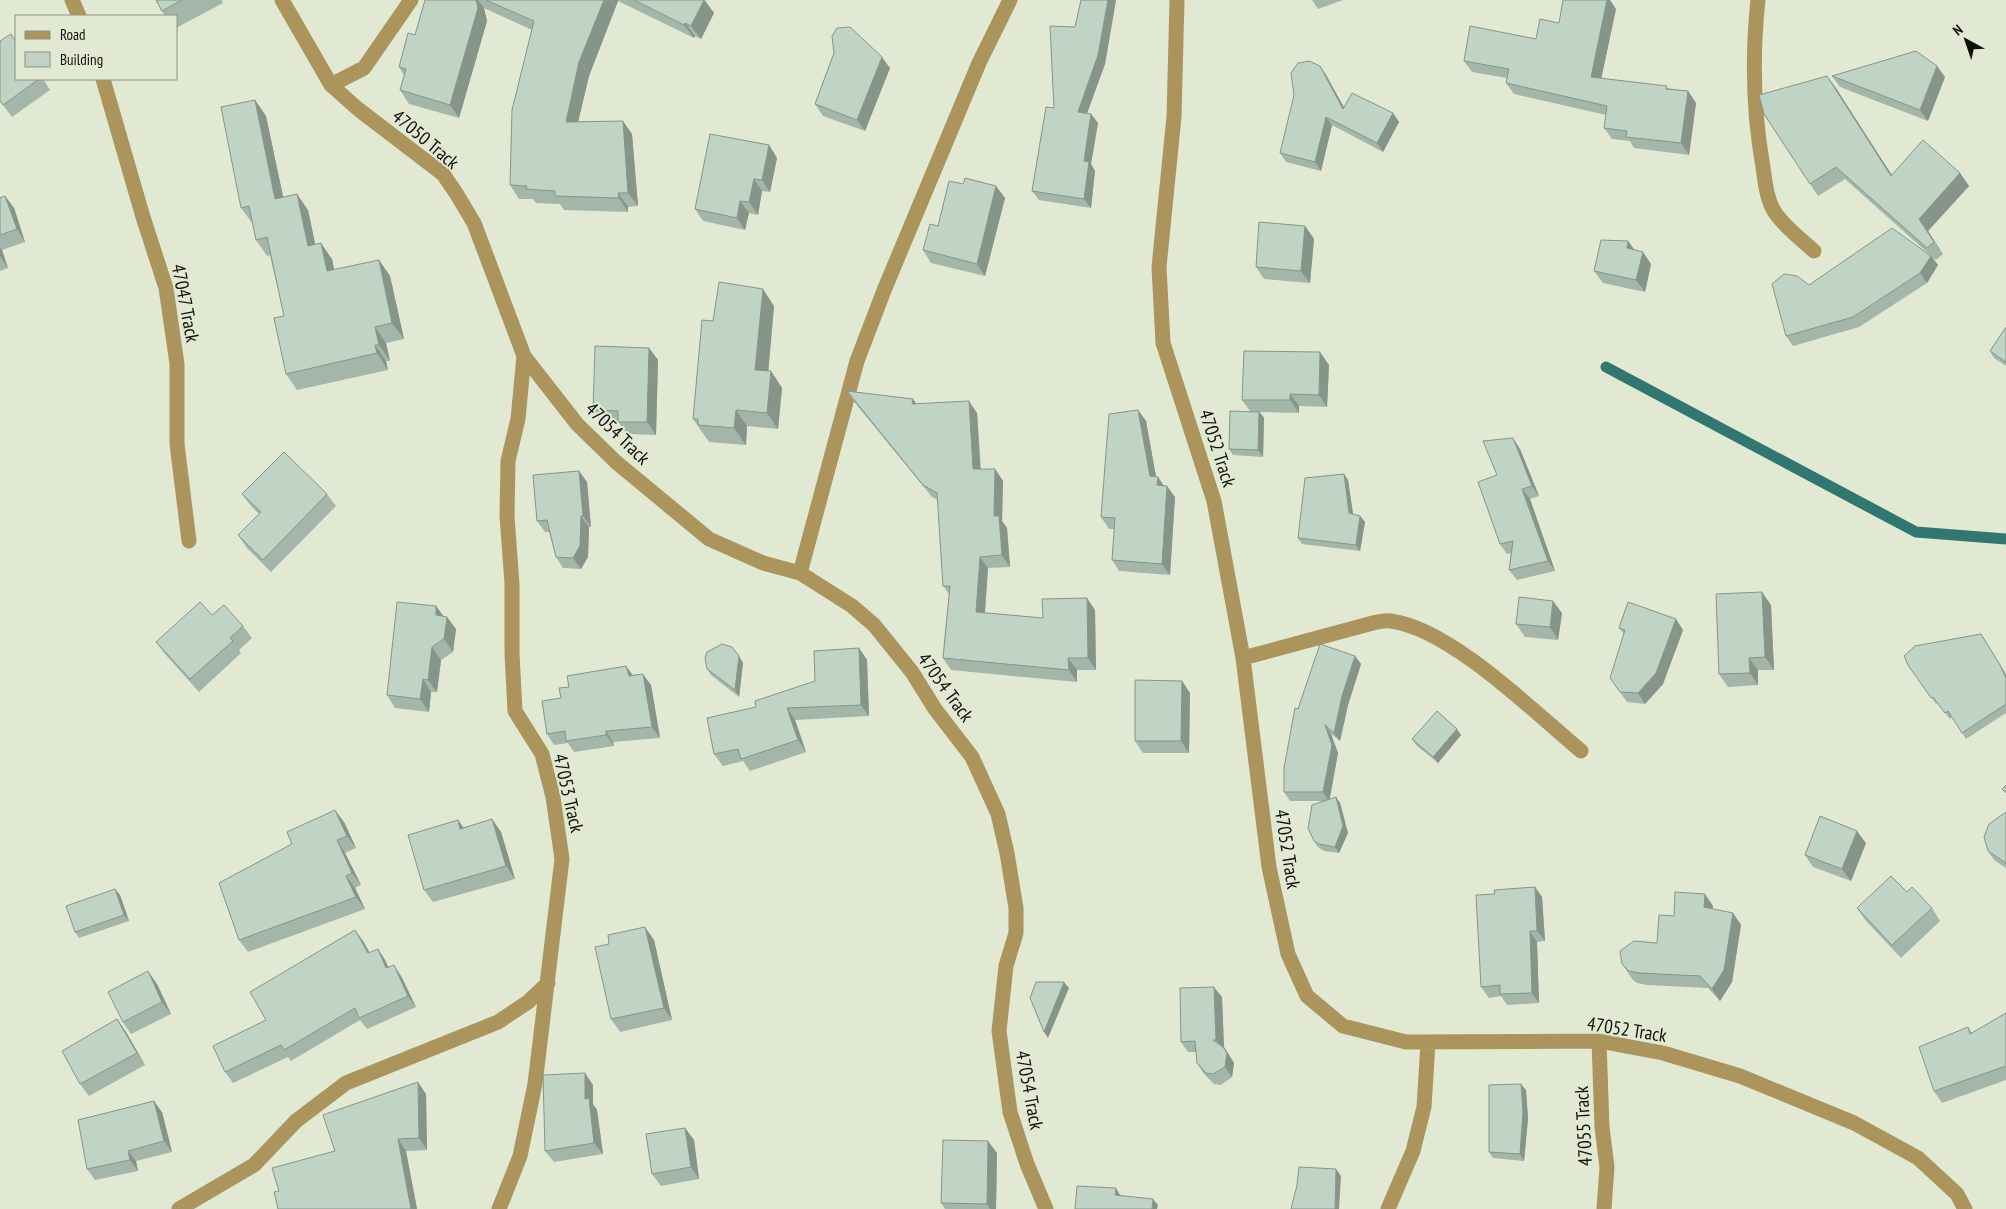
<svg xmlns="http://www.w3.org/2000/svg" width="2006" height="1209" viewBox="0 0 2006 1209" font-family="'PT Sans Narrow',sans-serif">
<rect width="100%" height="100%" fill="#e2e9d3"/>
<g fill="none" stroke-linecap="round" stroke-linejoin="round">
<path stroke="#307771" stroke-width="11" d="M1606 367 1916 532 2006 539"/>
<path stroke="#ac955d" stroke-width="15" d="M72 0 79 16
M282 0 331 85 358 109 443 174 456 193 474 223 524 356 577 424 616 462 709 539 763 563 800 573 852 606 874 625 891 646 912 672 935 709 972 757 998 814 1007 853 1016 908V933L1006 966 999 1031 1010 1112 1027 1164 1046 1209
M1177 0 1174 117 1159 267 1163 343 1214 501 1243 658 1269 867 1288 954 1307 996 1343 1026 1406 1042 1599 1041 1663 1053 1740 1076 1854 1123 1918 1158 1957 1194 1965 1209
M1758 0C1752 56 1753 111 1763 167 1765 182 1767 202 1776 214 1786 228 1802 240 1814 251
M103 79 143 217 166 288 177 364V444L189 541
M331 85 364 68 411 0
M800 573 857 361 885 288 979 63 1010 0
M1243 658 1369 624C1376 622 1385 620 1391 621 1451 629 1534 712 1581 751
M1599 1041 1602 1127 1607 1167 1604 1209
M179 1209 254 1165 296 1121 346 1083 498 1022 528 1002 548 983
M499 1209 520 1156 535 1084 562 859 553 797 542 754 515 711 512 653V584L507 516 508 461 518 419 524 356
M1388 1209 1413 1151 1424 1107 1428 1043"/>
</g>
<path fill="#a4b6a9" d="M156 0H222L223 3 176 28V16H165Z
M450 0H705L714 13 701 39 695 36 694 38 618 1 589 76 578 122 632 134 638 206 628 207V212L564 210 560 204 536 203 533 199H519L510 185 532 30 484 8 487 21 459 118 409 104 400 90 404 75 399 67 415 35Z
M1081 0H1116L1105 64 1087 114H1091L1098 123 1091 164 1095 171 1091 208 1039 200 1032 191 1075 27Z
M1312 0H1343L1318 9Z
M1616 9 1601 79 1688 91 1696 103 1689 155 1634 148 1630 141 1612 139 1604 128 1606 115 1514 94 1506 83 1507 78 1472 72 1464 61 1536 39 1559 23Z
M834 53 890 68 865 131 823 116 815 104Z
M1320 66 1326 75 1344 108 1393 113 1399 122 1383 152 1332 125 1321 171 1286 162 1280 153Z
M1827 76 1892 175 1960 173 1969 186 1928 231 1943 254 1936 260 1932 257 1938 265 1927 283 1859 327 1793 346 1786 336 1809 285 1929 254 1845 179 1818 196 1810 184Z
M1832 76 1945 77 1928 121 1840 87Z
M16 79H43L50 90 12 117 0 101Z
M255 100 266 116 283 197 308 210 315 244 332 259 334 270 379 260 390 276 404 339 386 343 390 361H386L388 370 297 390 286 374 284 316 270 255 267 256 256 240 253 224 241 208Z
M769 145 777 158 770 192 762 191 758 215 749 213 745 230 703 221 695 209Z
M963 184 996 186 1005 198 985 276 931 263 923 250 938 226Z
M5 196 14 208 25 242 2 250 8 268 0 271V198Z
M1305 226 1314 239 1310 283 1264 279 1256 267Z
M1651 264 1645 292 1603 283 1594 271Z
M774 306 768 371H771L782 388 778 429 747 426 746 445 709 442 693 419 713 321Z
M2006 327V366L1994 358 1990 351Z
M649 348 658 360 656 435 627 434 619 423 602 422 593 410Z
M1329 365 1327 407 1299 406V413L1260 412 1264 418 1263 457 1233 455 1229 449 1250 411 1242 400Z
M847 391 917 404 977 413 981 469H995L1003 481 1002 521 1007 528 1010 567 988 568 985 613 1043 618 1095 610 1096 670H1077V682L951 670 943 658 949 594 943 586 938 500 932 497 855 403Z
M1138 410 1146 421 1156 477H1158L1164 486 1175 497 1170 575 1119 571 1112 560 1114 529H1109L1101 517Z
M1520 449 1539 496 1530 499 1555 571 1517 580 1509 570 1511 553 1507 554 1500 544 1497 475Z
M579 471 587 482 591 527H589L588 557 581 569 563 568 556 557 549 532H545L537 521Z
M1344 474 1348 480 1353 514 1360 516 1365 522 1360 551 1302 544 1298 538Z
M242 494H327L336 506 271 572 247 548 238 535 259 514 251 506Z
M1771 605 1774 670H1758V685L1728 687 1719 674Z
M436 606 443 616 456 629 453 652 441 660 437 692H431L429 712 395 708 387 695Z
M1562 613 1558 640 1525 637 1516 624Z
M212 615 243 626 252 638 239 650 241 653 199 692 165 654 156 642Z
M1619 628 1683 630 1663 684 1645 704 1627 702 1610 678 1624 634Z
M1981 634 2006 675V713L1966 739 1952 717 1950 719 1937 703 1936 704 1908 665Z
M732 647 743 663 739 697 711 675 707 669Z
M859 648 867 660 869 716 795 720 806 752 750 771 743 761 723 766 714 754 756 707 815 681Z
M1355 656 1361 664 1348 705 1340 741 1331 734 1338 753 1330 799 1336 797 1340 803 1348 833 1339 853 1324 851 1318 847 1314 841 1323 801H1290L1284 792 1298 709Z
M626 666 633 675 651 685 660 738 613 742 614 746 574 752 568 743 554 745 547 734 561 698 569 687Z
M1182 681 1190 693 1189 753H1143L1135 741Z
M1461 735 1438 763 1416 745 1412 739Z
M2006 812V868L1994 860 1988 851Z
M492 819 501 832 515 879 433 902 424 890 458 820 464 828Z
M344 822 356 848 345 853 361 885 355 888 365 909 248 952 239 940Z
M1866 843 1851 881 1813 867 1805 855Z
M1535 887 1542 897 1545 941 1537 942 1539 1003 1507 1005 1501 996 1489 998 1481 987 1495 894Z
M1907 892 1932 908 1940 921 1901 958 1866 921 1857 908Z
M120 895 129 921 79 938 75 932Z
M1713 906V909L1733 913 1741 925 1732 982 1720 1001 1708 988 1647 985 1637 983 1633 980 1622 964 1657 943 1674 916Z
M654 940 672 1020 620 1032 611 1019Z
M363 941 370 953 378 949 385 960 388 967 401 976 416 1007 367 1029 360 1020 291 1061 288 1057 233 1083 225 1072 266 1020Z
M157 984 171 1014 131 1034 123 1022Z
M1222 997 1224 1047 1234 1063 1232 1077 1221 1085 1214 1084 1204 1074 1197 1063 1196 1052H1188L1181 1042Z
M2006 1013V1080L1942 1103 1934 1091 1968 1027 1972 1033Z
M117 1019 126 1032 145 1065 89 1096 80 1084Z
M593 1085V1104L597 1110 603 1154 554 1162 545 1151Z
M1526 1090 1528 1119 1524 1161 1493 1158 1489 1152Z
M426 1094 427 1150 406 1151 417 1209H278L279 1191 335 1151Z
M162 1112 172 1152 136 1161 138 1171 95 1180 87 1169Z
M685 1128 694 1140 699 1179 661 1186 652 1174Z
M997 1153 996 1209H945L941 1203Z"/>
<path fill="#86948a" d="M476 0H478L484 8 487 21 459 118 450 105Z
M604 0H618V1L589 76 575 135 566 122 579 62Z
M704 0 714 13 701 39 691 26Z
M1108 0H1116L1105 64 1084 121 1078 112Z
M1607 0H1610L1616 9 1599 89 1591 77Z
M685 23 695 36 694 38 684 25Z
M882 57 890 68 865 131 857 120Z
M1320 66 1326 75 1350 118 1343 109Z
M1937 66 1945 77 1928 121 1920 110Z
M1827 76 1836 88 1900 188 1891 176Z
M1688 91 1696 103 1689 155 1681 143Z
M255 100 266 116 287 215 275 199Z
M1393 113 1399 122 1383 152 1377 143Z
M1091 114 1098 123 1091 164 1095 171 1091 208 1084 199V161Z
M1326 117 1332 125 1321 171 1315 162Z
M623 121 632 134 638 206 628 193Z
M769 145 777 158 770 192 762 180Z
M1960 173 1969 186 1928 231 1943 254 1919 219Z
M754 179 762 191 758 215 749 202Z
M996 186 1005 198 985 276 977 264Z
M618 193 628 207V212L619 198Z
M297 194 308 210 319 262 308 246Z
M5 196 14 208 25 242 17 229Z
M740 201 749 213 745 230 737 218Z
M1305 226 1314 239 1310 283 1301 271Z
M1628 241 1637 253 1627 248Z
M321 243 332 259 338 287 327 271Z
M0 247 2 250 8 268 0 256Z
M1643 252 1651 264 1645 292 1636 280Z
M1931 256 1938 265 1927 283 1920 273Z
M379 260 390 276 404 339 392 323Z
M763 289 774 306 767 387 755 370Z
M375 327 386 343 390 361 379 345Z
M375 345 386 361 388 370 377 353Z
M649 348 658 360 656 435 647 422Z
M1320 352 1329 365 1327 407 1319 395Z
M771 371 782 388 778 429 767 413Z
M1290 394 1299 406V413L1290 400Z
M913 399 921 410 912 404Z
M969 401 977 413 981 480 973 469Z
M736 410 747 426 746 445 734 428Z
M1138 410 1146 421 1157 482 1158 477 1165 488 1164 497 1150 476Z
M1259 412 1264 418 1263 457 1258 450Z
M1513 438 1520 449 1539 496 1532 486Z
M995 469 1003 481 1002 521 1007 528 1010 567 1002 555 994 516Z
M579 471 587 482 591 527 583 516Z
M1344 474 1348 480 1354 520 1349 513Z
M1167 486 1175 497 1170 575 1162 564Z
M1522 489 1530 499 1555 571 1548 561Z
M581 516 589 527 588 557 581 569 573 558Z
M1360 516 1365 522 1360 551 1356 545Z
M980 557 988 568 984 624 976 612Z
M1762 592 1771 605 1774 670 1765 657Z
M1087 598 1095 610 1096 670 1088 658Z
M1553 601 1562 613 1558 640 1550 627Z
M436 606 445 618 436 615Z
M447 617 456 629 453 652 444 639Z
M1676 619 1683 630 1663 684 1645 704 1638 693Z
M1981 634 2004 671 2006 675V678Z
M432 647 441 660 437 692 428 680Z
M859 648 867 660 869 716 861 705Z
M739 656 743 663 739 697 735 690Z
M1355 656 1361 664 1348 705 1340 741 1334 733 1342 696Z
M1068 658 1077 670V682L1069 670Z
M1749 658 1758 670V685L1750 673Z
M626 666 634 678 629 676Z
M643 674 651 685 660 738 652 727Z
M423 679 431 692 429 712 420 699Z
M1182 681 1190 693 1189 753 1181 741Z
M787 708 795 720 806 752 798 740Z
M1325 725 1331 734 1338 753 1329 801 1323 792Z
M1457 729 1461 735 1438 763 1433 757Z
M606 731 613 742 614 746 606 735Z
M1336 797 1340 803 1348 833 1339 853 1335 847Z
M335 810 344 822 356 848 347 836Z
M492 819 501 832 515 879 506 866Z
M458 820 467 833 460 829Z
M1857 831 1866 843 1851 881 1842 869Z
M337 840 345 853 361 885 352 873Z
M346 876 355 888 365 909 356 897Z
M1535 887 1542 897 1545 941 1537 931Z
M115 889 120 895 129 921 124 915Z
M1705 894 1713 906 1712 919 1704 907Z
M1733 913 1741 925 1732 982 1720 1001 1712 989Z
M645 927 654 940 672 1020 664 1008Z
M355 930 363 941 376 964 368 953Z
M1530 931 1537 942 1539 1003 1532 993Z
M378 949 385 960 394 979 386 968Z
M394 965 401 976 416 1007 408 996Z
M148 971 157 984 171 1014 162 1002Z
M1064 982 1069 988 1048 1038 1044 1032Z
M1214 987 1222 997 1224 1047 1234 1063 1232 1077 1225 1067 1224 1051 1216 1040Z
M117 1019 126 1032 145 1065 137 1053Z
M585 1073 593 1085V1104L597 1110 603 1154 594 1143 585 1099Z
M418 1082 426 1094 427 1150 419 1138Z
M1521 1084 1526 1090 1528 1119 1524 1161 1520 1154Z
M154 1101 162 1112 172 1152 164 1141Z
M685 1128 694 1140 699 1179 691 1167Z
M398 1139 406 1151 417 1209H411Z
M988 1141 997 1153 996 1209H990L987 1204Z
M128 1151 136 1161 138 1171 130 1160Z
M1336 1169 1341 1176 1339 1209H1335Z
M1116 1188 1120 1195V1201L1115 1195Z
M1153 1199 1158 1205 1157 1209H1152Z"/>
<path fill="#bfd4c5" stroke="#86948a" d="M156 0H182L162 11Z
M425 0H476L478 8 450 105 400 90 406 69 399 67 408 33 415 35Z
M486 0H604L579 62 566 122 623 121 628 193H618L619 198 555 196V191L526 189 527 186 510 185 512 110 534 21Z
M634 0H704L691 26 685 23 684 25Z
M1081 0H1108L1098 55 1078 112 1091 114 1084 161 1089 162 1084 199 1032 191 1046 107 1054 108 1050 26 1075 27Z
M1563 0H1607L1591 77 1667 86 1666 89 1688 91 1681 143 1626 137 1627 131 1604 128 1607 106 1506 83 1509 69 1464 61 1470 26 1536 39 1540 19 1559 23Z
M850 27 882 57 857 120 815 104 834 53 832 36 837 28Z
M11 34 16 42V79H39L3 105 0 101V41Z
M1916 51 1937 66 1920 110 1832 76Z
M1309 61 1320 66 1343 109 1352 93 1393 113 1377 143 1326 117 1315 162 1280 153 1294 95 1291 73 1298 63Z
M1827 76 1891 176 1923 140 1960 173 1919 219 1934 242 1927 248 1836 167 1810 184 1764 114 1759 95Z
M255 100 275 199 297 194 308 246 321 243 327 271 379 260 392 323 375 327 379 345H375L377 353 286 374 274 318 284 316 267 237 256 240 249 206 241 208 221 107Z
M710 134 769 145 762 180 754 179 749 202 740 201 737 218 695 209Z
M965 178 996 186 977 264 923 250 930 224 938 226 949 181 963 184Z
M5 196 17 229 0 235V198Z
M1259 222 1305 226 1301 271 1256 267Z
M1892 228 1931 256 1920 273 1853 317 1786 336 1772 284 1784 274 1797 276 1809 285Z
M1601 240 1628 241 1627 248 1643 252 1636 280 1594 271Z
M719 282 763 289 755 370 771 371 767 413 736 410 734 428 698 425V419H693L702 320 713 321Z
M2006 327V362L1990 351Z
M595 346 649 348 647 422H618V411L593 410Z
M1244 351 1320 352 1319 395 1290 394V400H1242Z
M847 391 913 399 912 404 969 401 973 469H995L994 516H999L1002 555 980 557 976 612 1043 618 1042 599 1087 598 1088 658H1068L1069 670 943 658 950 586H943L937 493 923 485Z
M1138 410 1150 476 1158 477 1157 485 1167 486 1162 564 1112 560 1115 518 1101 517 1109 414Z
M1230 411 1259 412 1258 450 1229 449Z
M1513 438 1532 486 1522 489 1548 561 1509 570 1513 541 1500 544 1478 482 1497 475 1483 441Z
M284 452 327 494 263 560 238 535 261 512 242 494Z
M579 471 583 516H581L580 546 573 558 556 557 547 520 537 521 533 475Z
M1344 474 1349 513 1360 516 1356 545 1298 538 1305 478Z
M1762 592 1765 657 1749 658 1750 673 1719 674 1716 594Z
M1519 597 1553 601 1550 627 1516 624Z
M200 602 212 615 224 605 243 626 230 638 233 641 190 679 156 642Z
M397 602 436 606V615L447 617 444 639 432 647 428 680 423 679 420 699 387 695Z
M1628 602 1676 619 1656 673 1638 693 1620 692 1610 678 1625 630 1619 628Z
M1981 634 2000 665 2006 678V704L1962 733 1948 711 1945 713 1933 697 1931 698 1908 665 1904 656 1915 646Z
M722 644 732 647 739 656 735 690 707 669 705 658 707 652Z
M1320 644 1355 656 1342 696 1334 733 1325 725 1332 745 1323 792H1284V768L1295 708 1298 709Z
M859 648 861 705 787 708 798 740 741 759 738 749 714 754 707 718 756 707 755 701 815 681 814 651Z
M626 666 629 676 643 674 652 727 606 731V735L566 741 565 731 547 734 542 701 561 698 559 688 569 687 567 676Z
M1135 680 1182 681 1181 741H1135Z
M1437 711 1457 729 1433 757 1412 739Z
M2006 785V793L2002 789Z
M1336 797 1343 826 1335 847 1319 844 1314 841 1308 828 1312 805Z
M335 810 347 836 337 840 352 873 346 876 356 897 239 940 219 883 292 844 287 832Z
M2006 812V863L1988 851 1984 837 1989 824Z
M1820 816 1857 831 1842 869 1805 855Z
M492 819 506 866 424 890 408 835 458 820 460 829Z
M1891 876 1907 892 1912 887 1932 908 1892 945 1857 908Z
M1535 887 1537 931H1530L1532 993 1500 994V985L1481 987 1476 895 1495 894 1494 890Z
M115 889 124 915 75 932 66 906Z
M1675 892 1705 894 1704 907 1733 913 1724 970 1712 989 1700 976 1639 973 1629 971 1622 964 1620 951 1634 941 1657 943 1659 915 1674 916Z
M645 927 664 1008 611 1019 595 947 609 944 608 935Z
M355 930 368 953 378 949 386 968 394 965 408 996 359 1018 355 1008 284 1050 281 1045 225 1072 213 1046 266 1020 250 992Z
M148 971 162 1002 123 1022 108 992Z
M1036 982H1064L1044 1032 1030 998Z
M1214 987 1216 1040H1213L1223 1047 1227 1053 1225 1067 1213 1074 1206 1073 1197 1063 1195 1041 1181 1042 1180 988Z
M2006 1013V1066L1934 1091 1919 1047 1968 1027 1970 1034Z
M117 1019 137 1053 80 1084 62 1051Z
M585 1073V1099L589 1098 594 1143 545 1151 543 1075Z
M418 1082 419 1138 398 1139 411 1209H278L274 1192 279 1191 272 1168 335 1151 323 1115Z
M1521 1084 1523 1112 1520 1154 1489 1152V1085Z
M154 1101 164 1141 128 1151 130 1160 87 1169 78 1120Z
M685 1128 691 1167 652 1174 646 1134Z
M943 1140 988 1141 987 1204 941 1203Z
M1299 1167 1336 1169 1335 1209H1291L1297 1185Z
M1077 1186 1116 1188 1115 1195 1153 1199 1152 1209H1075Z"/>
<g text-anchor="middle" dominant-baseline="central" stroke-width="4" stroke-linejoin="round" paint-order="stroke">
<g font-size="19" fill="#0e1009" stroke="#e2e9d3">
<text transform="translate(426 139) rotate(40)">47050 Track</text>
<text transform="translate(186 303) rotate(79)">47047 Track</text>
<text transform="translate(618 433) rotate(44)">47054 Track</text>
<text transform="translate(1218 448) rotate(72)">47052 Track</text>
<text transform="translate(946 687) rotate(54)">47054 Track</text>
<text transform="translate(569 793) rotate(77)">47053 Track</text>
<text transform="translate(1288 849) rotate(81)">47052 Track</text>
<text transform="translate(1627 1029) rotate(9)">47052 Track</text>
<text transform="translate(1030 1090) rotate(79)">47054 Track</text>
<text transform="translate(1583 1126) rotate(-93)">47055 Track</text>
</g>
</g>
<rect x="15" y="15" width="162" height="65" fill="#e2e9d3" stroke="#8d9282"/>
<rect x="25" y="31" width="25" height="8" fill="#ac955d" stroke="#8d9282"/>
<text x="60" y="40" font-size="15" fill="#0e1009">Road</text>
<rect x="25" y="52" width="25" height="15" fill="#bfd4c5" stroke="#8d9282"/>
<text x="60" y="65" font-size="15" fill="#0e1009">Building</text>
<g transform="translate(1966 40) rotate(320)" stroke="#e2e9d3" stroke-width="4" paint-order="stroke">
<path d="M0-4L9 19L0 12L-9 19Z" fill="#0e1009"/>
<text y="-8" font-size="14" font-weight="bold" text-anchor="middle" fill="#0e1009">N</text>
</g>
</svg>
